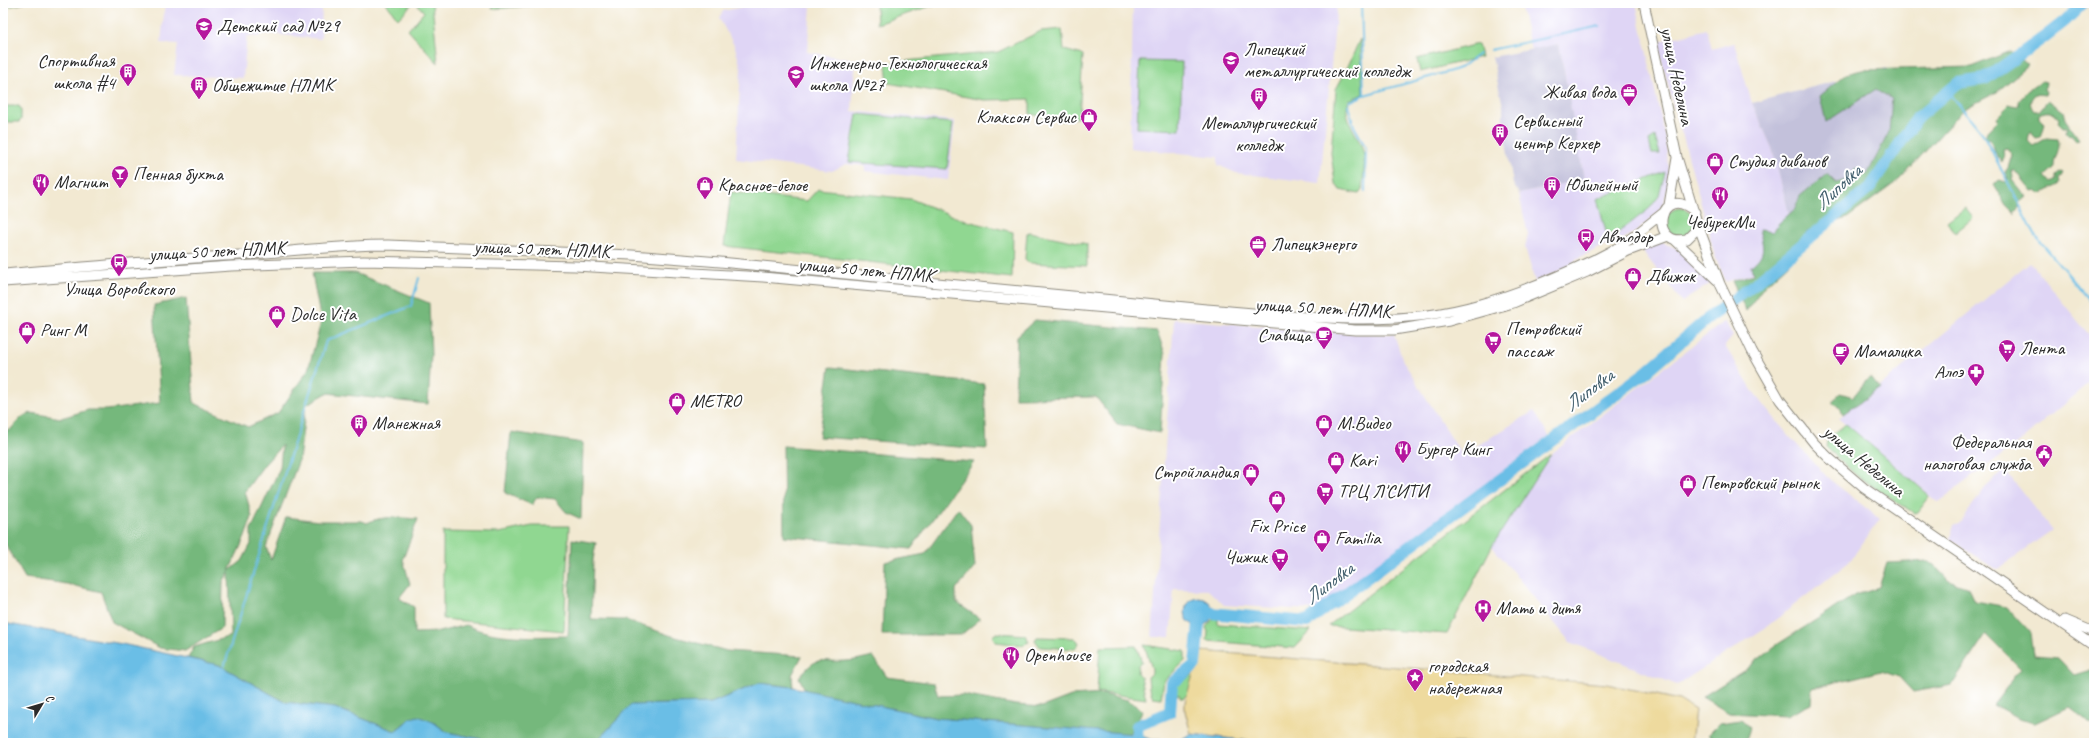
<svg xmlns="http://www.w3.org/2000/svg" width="2097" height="746" viewBox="0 0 2097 746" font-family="Caveat,sans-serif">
<rect width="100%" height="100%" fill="#fff"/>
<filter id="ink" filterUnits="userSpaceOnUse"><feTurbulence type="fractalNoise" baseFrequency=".025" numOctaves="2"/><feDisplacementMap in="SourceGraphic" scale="8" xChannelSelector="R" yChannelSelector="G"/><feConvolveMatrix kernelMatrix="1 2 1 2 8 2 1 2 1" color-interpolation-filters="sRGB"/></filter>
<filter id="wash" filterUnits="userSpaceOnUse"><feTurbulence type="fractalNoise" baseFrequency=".012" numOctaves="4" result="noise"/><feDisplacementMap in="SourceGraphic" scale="16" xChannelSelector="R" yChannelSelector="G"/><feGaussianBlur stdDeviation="0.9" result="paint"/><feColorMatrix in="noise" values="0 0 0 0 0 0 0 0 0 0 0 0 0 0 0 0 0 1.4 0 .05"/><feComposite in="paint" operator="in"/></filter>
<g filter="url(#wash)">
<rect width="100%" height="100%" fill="#f2e9d2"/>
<path fill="#dfd5f5" d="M165 3H322L321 39 261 33 259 37 247 36 243 78 174 75 178 44 161 43Z
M762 3 811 7 807 52 855 60 852 111 955 121 948 180 865 171V166L846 164 832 171 736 159 741 68 735 47 719 18 723 11Z
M1133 3H1337L1320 183 1236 173 1218 165V157L1130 148Z
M1520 3H1636L1666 142 1668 164V186L1664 202 1657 213 1637 231 1610 247 1606 245 1576 259 1573 264 1535 282 1525 247 1528 235 1519 194 1584 179 1559 44 1531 50Z
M1707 29 1712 49 1734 43 1752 103 1772 148 1791 221 1756 272 1726 282 1715 256 1683 136 1678 124 1657 42Z
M1661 242 1678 249 1701 269 1711 283 1682 302 1640 248Z
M2030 262 2094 341V378L2022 440 1938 502 1839 418 1880 386Z
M1174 319 1358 334H1394L1403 361 1462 455 1534 411 1549 436 1315 610 1224 605 1208 590 1174 589 1170 637H1152Z
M1725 321 1733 336 1725 346 1752 390 1788 435 1828 478 1880 519 1849 562 1765 628 1677 685 1570 642 1492 546 1551 454Z
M2005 470 2052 530 1997 570 1949 539 1954 526 1959 524 1985 488Z"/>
<path fill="#c3c1db" d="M1559 44 1584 179 1519 194 1513 184 1503 124V106L1492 57Z
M1886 68 1907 124 1870 179 1791 221 1772 148 1752 103Z"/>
<path fill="#90d791" stroke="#5e815e" d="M3 3H25L3 8Z
M386 3H413L398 19Z
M416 3H432L438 63 408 30 424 12Z
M493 3H567L492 9Z
M876 3H940L877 24Z
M1062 29 1064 50 1083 55 1079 117 1063 121 1030 114V99L984 100 888 83 886 65 894 62 998 52 1041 31Z
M1360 39 1363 94 1349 100C1340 120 1362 136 1364 156 1365 167 1363 179 1362 190L1359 194 1340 190 1335 183 1331 153 1336 89 1345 73Z
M1478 44 1481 57 1420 72 1417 59Z
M1140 61 1182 62 1180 130 1137 128Z
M3 106H19L21 109V120L19 122H3Z
M857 114 953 123 947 169 849 162Z
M1655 137 1660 154H1652L1649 141Z
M1665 172 1659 196 1650 208 1614 236 1606 232 1597 199Z
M818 189 911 199 963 220 1013 232 1012 278 724 246 731 192 807 201Z
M1666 222a14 14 0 1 1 28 0a14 14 0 1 1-28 0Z
M1965 208 1973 218 1955 233 1947 222Z
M1029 232 1087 244V266L1029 263 1025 259 1027 233Z
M1846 424 1930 496 1918 512 1914 513 1857 476 1826 447 1828 438Z
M1551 454 1492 546 1447 634 1328 626Z
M532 526H569L564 631 443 619V532L499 533Z
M1215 617H1218V624L1311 631 1295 648 1207 641 1208 632 1206 627Z
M997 633 1026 635 1029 642 1022 645 996 642 992 636Z
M1037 637 1074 638 1077 640 1079 643 1075 649 1040 647 1035 640Z
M1144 645 1185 651V661L1164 681 1161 698 1153 697 1149 688 1148 677C1150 675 1152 675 1152 672 1153 669 1145 648 1144 645Z
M1136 646 1142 662 1138 665 1137 673 1141 677 1146 699 1097 692 1100 647Z
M1205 652 1231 653 1233 655 1219 671 1183 698H1180V695H1175L1177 685 1204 667Z"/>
<path fill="#74b87b" stroke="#507253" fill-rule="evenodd" d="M2011 51 2028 65 1997 92 1964 109 1899 180 1847 218 1807 232 1804 238 1786 252 1790 262 1765 285 1746 311 1732 281 1753 274 1751 266C1766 254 1764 247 1759 230L1773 232 1779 223 1795 209 1800 196 1827 174 1836 183 1849 179 1856 168 1867 175 1889 132 1892 99 1876 89 1826 122 1820 96 1846 74 1862 70 1971 67Z
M2041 81 2045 82 2044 89 2046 92 2045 95 2036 94C2029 99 2029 105 2034 111H2039L2048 100 2063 111 2065 119 2079 139 2076 141 2072 136 2068 135 2066 132 2068 127H2063L2058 122 2059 119C2053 111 2048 110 2039 114V118L2045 124 2041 137 2036 138 2030 132 2028 141 2033 146 2047 138 2058 139C2062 149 2053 157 2054 168L2045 176 2051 183 2056 180V176L2061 172 2063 173 2059 180 2060 184 2041 194 2036 190 2032 191 2016 171 2012 170 2013 177 2012 180 2026 197 2019 203V208L2014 212 2015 214 2006 205 1994 185 1999 180 2006 182 2008 180 2005 172 2008 168 2012 155 2007 148 2003 149 2004 158 2002 163 1994 152 1991 141 1985 137 1987 131 1998 120 1997 117 2009 105 2016 107 2019 105 2018 101 2027 91Z
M312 273H355L429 303 431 355 428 404 327 393 306 405 299 460 266 547 271 560 286 517 319 521H362L367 523C382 515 401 518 418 519L403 559 410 584 399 598 414 607V633L439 632 466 625C497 640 534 636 568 636L572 539 596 543 593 560 591 619 625 620 672 636 727 651 802 656 792 675 793 687 759 683 711 703 631 705 595 743H501L447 732 433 722 411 718 395 731 335 708 285 702 219 665 188 658 194 647 231 636 229 572 223 582 222 628 185 651 160 648 112 622 101 592 67 584 25 578 3 540V429L9 431 22 417 31 413 61 418 88 410H107L160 403 154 305 186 298 194 403 248 427 278 413 308 370 321 322ZM282 445 280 468 251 530V544L242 561 229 571 245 537 252 517 245 491 264 465Z
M1035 320 1157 331 1165 354 1160 433 1117 424 1096 397 1015 398 1017 336Z
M830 367 984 384 987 449 819 437Z
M1871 377 1880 388 1843 414 1840 407 1832 402 1840 393 1853 397 1865 382Z
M511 432 583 443 581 519 566 512 555 499 537 497 532 505 505 493Z
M783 446 974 462 911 549 784 536Z
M958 508 971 525 975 567 956 589V602L980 619 961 635H882L885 562 925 554Z
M1930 561 1949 581 1969 588 1975 601 2007 607 2031 633 2034 656 2058 658 2074 675 2094 669V726L2069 707 2035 723 2019 719 1993 705 2021 669 1986 634 1952 685 1913 692 1899 677 1881 671 1812 688 1811 704 1786 716 1729 713 1702 697 1745 670 1775 646 1855 595 1879 587 1887 563Z
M873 656 887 677 934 683 938 696 963 695 1016 705 1042 707 1071 696 1103 694 1128 700 1143 711 1129 734 936 718 805 690 799 677C820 653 819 663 845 661 854 661 864 658 873 656Z
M1741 720 1750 728 1746 740C1733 746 1721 741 1708 735L1720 723Z"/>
<path fill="#eeda9e" stroke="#8c8264" d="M1200 651 1607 684 1679 700 1695 710 1691 743H1267L1191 734 1185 711V702Z"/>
<path fill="#6abee6" stroke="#4a7488" d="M2080 3H2091L2060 32 2055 27Z
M1185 612a14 14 0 1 1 28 0a14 14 0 1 1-28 0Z
M3 623 122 644 219 665 285 702 335 708 395 731 411 718 418 716 433 722 447 732 501 743H3Z
M759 683 793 687 936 718 1136 734 1153 740H1179L1191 734 1267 743H595L631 705 711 703Z"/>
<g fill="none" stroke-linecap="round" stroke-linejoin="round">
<path stroke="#6abee6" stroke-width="2" d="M1361 3 1364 95
M1490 50 1600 26
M1948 91 1983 134 2035 235 2094 305
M1365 191 1366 148 1354 126 1348 105 1351 101 1364 95 1451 71 1462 67 1479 54
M224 667 326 341 411 306 419 278"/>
<path stroke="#6abee6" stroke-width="12" d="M1138 743 1137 726 1170 712 1172 683 1195 665 1200 612 1307 622 1646 372 1706 320 1753 285 1870 188 1917 118 1958 83 1985 79 2043 38 2065 21 2083 3"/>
</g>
</g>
<g filter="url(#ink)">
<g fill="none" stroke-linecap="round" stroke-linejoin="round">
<defs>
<path id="major" d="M1644 3 1677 157 1697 222 1720 284 1752 351 1780 400 1814 443 1829 458 1864 488 2094 646
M1669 205 1677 158
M1695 212C1659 180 1647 248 1687 239L1696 230 1697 222
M1675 240 1717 280
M1590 262 1621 246 1663 213
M3 274C82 267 160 260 239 255 289 252 338 245 388 245L632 255 720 262 1206 309C1296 316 1392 330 1480 304 1520 293 1557 277 1595 259
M3 282 231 266 364 261 575 266 763 277 1239 320 1355 330H1394L1449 321 1513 303 1587 272 1628 251 1668 236
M2065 620 2094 632"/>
</defs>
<use href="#major" stroke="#8e8a7e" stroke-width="11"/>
<use href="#major" stroke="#fff" stroke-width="9"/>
</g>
</g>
<defs>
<symbol id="school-pin" viewBox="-11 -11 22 30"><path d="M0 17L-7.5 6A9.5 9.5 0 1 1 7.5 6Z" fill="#b5179e" stroke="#fff"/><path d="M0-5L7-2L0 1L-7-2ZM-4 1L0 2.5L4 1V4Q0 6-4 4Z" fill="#fff"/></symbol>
<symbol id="university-pin" viewBox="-11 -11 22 30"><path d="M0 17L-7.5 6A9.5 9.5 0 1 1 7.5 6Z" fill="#b5179e" stroke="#fff"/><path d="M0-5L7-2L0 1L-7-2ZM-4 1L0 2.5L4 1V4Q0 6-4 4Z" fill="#fff"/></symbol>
<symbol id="building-pin" viewBox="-11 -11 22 30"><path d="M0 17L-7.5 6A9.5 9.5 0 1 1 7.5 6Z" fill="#b5179e" stroke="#fff"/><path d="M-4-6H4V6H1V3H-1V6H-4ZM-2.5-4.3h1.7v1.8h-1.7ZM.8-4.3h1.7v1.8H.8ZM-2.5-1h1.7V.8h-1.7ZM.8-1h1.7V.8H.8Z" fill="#fff"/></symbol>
<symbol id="office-pin" viewBox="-11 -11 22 30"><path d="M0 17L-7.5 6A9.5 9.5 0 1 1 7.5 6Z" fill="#b5179e" stroke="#fff"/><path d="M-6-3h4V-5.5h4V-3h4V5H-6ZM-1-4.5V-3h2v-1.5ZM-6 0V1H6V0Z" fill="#fff"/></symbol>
<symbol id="shop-pin" viewBox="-11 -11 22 30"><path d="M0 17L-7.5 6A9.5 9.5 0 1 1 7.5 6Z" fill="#b5179e" stroke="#fff"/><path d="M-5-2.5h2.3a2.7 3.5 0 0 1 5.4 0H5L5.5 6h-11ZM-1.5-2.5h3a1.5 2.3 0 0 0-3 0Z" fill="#fff"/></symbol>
<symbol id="bar-pin" viewBox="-11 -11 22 30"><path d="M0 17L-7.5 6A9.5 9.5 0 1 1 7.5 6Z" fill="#b5179e" stroke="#fff"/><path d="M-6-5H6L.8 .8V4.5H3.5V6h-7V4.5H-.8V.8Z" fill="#fff"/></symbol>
<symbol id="restaurant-pin" viewBox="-11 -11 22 30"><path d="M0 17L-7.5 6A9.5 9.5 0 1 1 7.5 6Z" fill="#b5179e" stroke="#fff"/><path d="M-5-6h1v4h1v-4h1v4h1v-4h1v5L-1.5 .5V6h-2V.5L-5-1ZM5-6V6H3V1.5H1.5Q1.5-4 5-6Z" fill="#fff"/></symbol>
<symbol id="bus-pin" viewBox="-11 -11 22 30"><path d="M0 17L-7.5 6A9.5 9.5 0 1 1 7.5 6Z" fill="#b5179e" stroke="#fff"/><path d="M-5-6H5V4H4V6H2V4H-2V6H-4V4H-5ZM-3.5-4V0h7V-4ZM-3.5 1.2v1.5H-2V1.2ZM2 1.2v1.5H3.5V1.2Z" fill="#fff"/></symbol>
<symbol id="cafe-pin" viewBox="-11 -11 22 30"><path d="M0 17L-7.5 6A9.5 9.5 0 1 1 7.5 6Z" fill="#b5179e" stroke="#fff"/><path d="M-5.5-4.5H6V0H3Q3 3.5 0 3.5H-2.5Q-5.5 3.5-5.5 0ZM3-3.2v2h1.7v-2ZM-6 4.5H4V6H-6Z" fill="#fff"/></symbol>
<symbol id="supermarket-pin" viewBox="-11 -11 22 30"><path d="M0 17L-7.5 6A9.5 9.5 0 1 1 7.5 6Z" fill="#b5179e" stroke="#fff"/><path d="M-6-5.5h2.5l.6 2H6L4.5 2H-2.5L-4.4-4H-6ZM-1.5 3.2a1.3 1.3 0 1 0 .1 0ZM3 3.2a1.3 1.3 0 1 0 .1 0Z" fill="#fff"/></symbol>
<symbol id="pharmacy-pin" viewBox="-11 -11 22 30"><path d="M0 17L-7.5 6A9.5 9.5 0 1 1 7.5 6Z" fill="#b5179e" stroke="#fff"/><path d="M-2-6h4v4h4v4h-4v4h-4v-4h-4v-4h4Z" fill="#fff"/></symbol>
<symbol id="civic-pin" viewBox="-11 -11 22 30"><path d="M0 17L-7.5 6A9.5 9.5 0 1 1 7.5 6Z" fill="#b5179e" stroke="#fff"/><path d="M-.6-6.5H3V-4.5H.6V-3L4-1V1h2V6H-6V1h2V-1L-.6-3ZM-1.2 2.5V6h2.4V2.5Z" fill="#fff"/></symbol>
<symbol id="hospital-pin" viewBox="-11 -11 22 30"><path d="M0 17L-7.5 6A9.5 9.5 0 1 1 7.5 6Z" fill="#b5179e" stroke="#fff"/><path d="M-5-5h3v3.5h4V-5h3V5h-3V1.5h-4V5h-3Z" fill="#fff"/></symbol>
<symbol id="sight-pin" viewBox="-11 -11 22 30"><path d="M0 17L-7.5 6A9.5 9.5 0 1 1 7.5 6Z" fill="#b5179e" stroke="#fff"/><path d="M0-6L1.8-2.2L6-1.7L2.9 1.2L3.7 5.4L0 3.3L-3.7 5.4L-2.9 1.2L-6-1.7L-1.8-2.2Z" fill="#fff"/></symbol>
</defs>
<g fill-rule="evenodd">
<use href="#school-pin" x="194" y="16" width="20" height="27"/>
<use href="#university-pin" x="1221" y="50" width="20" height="27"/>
<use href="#building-pin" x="118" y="62" width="20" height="27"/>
<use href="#school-pin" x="786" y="64" width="20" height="27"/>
<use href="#building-pin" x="189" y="75" width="20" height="27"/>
<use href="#office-pin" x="1619" y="82" width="20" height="27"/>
<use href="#building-pin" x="1249" y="86" width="20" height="27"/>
<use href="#shop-pin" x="1079" y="107" width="20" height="27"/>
<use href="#building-pin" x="1490" y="122" width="20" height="27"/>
<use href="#shop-pin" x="1705" y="151" width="20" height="27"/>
<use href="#bar-pin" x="110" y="164" width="20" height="27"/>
<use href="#restaurant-pin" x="31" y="172" width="20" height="27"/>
<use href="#shop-pin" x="695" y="175" width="20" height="27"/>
<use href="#building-pin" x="1542" y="175" width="20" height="27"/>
<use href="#restaurant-pin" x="1710" y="185" width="20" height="27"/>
<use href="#bus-pin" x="1576" y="227" width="20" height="27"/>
<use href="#office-pin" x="1248" y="234" width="20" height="27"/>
<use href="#bus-pin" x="109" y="252" width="20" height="27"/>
<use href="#shop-pin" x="1623" y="266" width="20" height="27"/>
<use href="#shop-pin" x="267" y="304" width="20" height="27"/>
<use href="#shop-pin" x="17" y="320" width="20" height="27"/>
<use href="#cafe-pin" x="1314" y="325" width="20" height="27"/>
<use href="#supermarket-pin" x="1483" y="330" width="20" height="27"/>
<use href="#supermarket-pin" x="1997" y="338" width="20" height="27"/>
<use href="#cafe-pin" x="1831" y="341" width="20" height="27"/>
<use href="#pharmacy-pin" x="1966" y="362" width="20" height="27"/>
<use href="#shop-pin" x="667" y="391" width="20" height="27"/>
<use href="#building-pin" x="349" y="413" width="20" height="27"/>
<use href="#shop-pin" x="1314" y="413" width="20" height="27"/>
<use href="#restaurant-pin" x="1393" y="439" width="20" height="27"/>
<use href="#civic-pin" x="2034" y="443" width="20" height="27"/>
<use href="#shop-pin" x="1326" y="450" width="20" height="27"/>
<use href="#shop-pin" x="1241" y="462" width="20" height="27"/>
<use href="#shop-pin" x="1678" y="473" width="20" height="27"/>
<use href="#supermarket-pin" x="1315" y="481" width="20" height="27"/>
<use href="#shop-pin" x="1267" y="489" width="20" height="27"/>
<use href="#shop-pin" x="1312" y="528" width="20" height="27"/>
<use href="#supermarket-pin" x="1270" y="547" width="20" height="27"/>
<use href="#hospital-pin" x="1473" y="598" width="20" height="27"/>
<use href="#restaurant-pin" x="1001" y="645" width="20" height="27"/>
<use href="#sight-pin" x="1405" y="667" width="20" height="27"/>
</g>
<g text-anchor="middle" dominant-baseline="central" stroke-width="4" stroke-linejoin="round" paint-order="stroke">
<g font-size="19" fill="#2b2b2b" stroke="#fff" text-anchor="start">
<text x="217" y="26">Детский сад №29</text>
<text x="1244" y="49">Липецкий<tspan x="1244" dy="22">металлургический колледж</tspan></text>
<text x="115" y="61" text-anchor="end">Спортивная<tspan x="115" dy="22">школа #4</tspan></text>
<text x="809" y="63">Инженерно-Технологическая<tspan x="809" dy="22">школа №27</tspan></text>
<text x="212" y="85">Общежитие НЛМК</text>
<text x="1616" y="92" text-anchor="end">Живая вода</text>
<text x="1076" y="117" text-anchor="end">Клаксон Сервис</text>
<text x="1513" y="121">Сервисный<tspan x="1513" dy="22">центр Керхер</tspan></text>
<text x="1259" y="123" text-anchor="middle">Металлургический<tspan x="1259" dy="22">колледж</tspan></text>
<text x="1728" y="161">Студия диванов</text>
<text x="133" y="174">Пенная бухта</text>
<text x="54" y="182">Магнит</text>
<text x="718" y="185">Красное-белое</text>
<text x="1565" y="185">Юбилейный</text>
<text x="1720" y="222" text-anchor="middle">ЧебурекМи</text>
<text x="1599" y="237">Автодор</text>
<text x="1271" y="244">Липецкэнерго</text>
<text x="1646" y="276">Движок</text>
<text x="119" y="289" text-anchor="middle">Улица Воровского</text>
<text x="290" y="314">Dolce Vita</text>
<text x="1506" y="329">Петровский<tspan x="1506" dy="22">пассаж</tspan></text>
<text x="40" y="330">Ринг М</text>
<text x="1311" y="335" text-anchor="end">Славица</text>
<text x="2020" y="348">Лента</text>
<text x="1854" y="351">Мамалика</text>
<text x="1963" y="372" text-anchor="end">Алоэ</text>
<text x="690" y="401">METRO</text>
<text x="372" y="423">Манежная</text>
<text x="1337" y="423">М.Видео</text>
<text x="2031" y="442" text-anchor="end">Федеральная<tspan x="2031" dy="22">налоговая служба</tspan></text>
<text x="1416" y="449">Бургер Кинг</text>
<text x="1349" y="460">Kari</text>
<text x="1238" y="472" text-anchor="end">Стройландия</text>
<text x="1701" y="483">Петровский рынок</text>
<text x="1338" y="491">ТРЦ Л'СИТИ</text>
<text x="1277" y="526" text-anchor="middle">Fix Price</text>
<text x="1335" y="538">Familia</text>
<text x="1267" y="557" text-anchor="end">Чижик</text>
<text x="1496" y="608">Мать и дитя</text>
<text x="1024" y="655">Openhouse</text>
<text x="1428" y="666">городская<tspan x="1428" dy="22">набережная</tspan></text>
</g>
<g font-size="19" fill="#2b2b2b" stroke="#fff">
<text transform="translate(1677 76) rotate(78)">улица Неделина</text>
<text transform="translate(542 249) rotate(2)">улица 50 лет НЛМК</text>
<text transform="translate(217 251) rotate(-3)">улица 50 лет НЛМК</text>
<text transform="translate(866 270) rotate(5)">улица 50 лет НЛМК</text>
<text transform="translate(1323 308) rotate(3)">улица 50 лет НЛМК</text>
<text transform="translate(1864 461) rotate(40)">улица Неделина</text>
</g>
<g font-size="20" font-style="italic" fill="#415e6c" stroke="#fff">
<text transform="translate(1838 187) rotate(-43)">Липовка</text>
<text transform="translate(1589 390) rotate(-37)">Липовка</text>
<text transform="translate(1329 583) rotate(-37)">Липовка</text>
</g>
</g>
<rect width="2097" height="746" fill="none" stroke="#fff" stroke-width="16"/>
<g transform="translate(42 704) rotate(52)" stroke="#ffffff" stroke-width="3" paint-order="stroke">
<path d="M0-3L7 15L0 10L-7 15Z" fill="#2b2b2b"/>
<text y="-6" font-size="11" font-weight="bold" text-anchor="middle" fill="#2b2b2b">С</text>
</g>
</svg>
